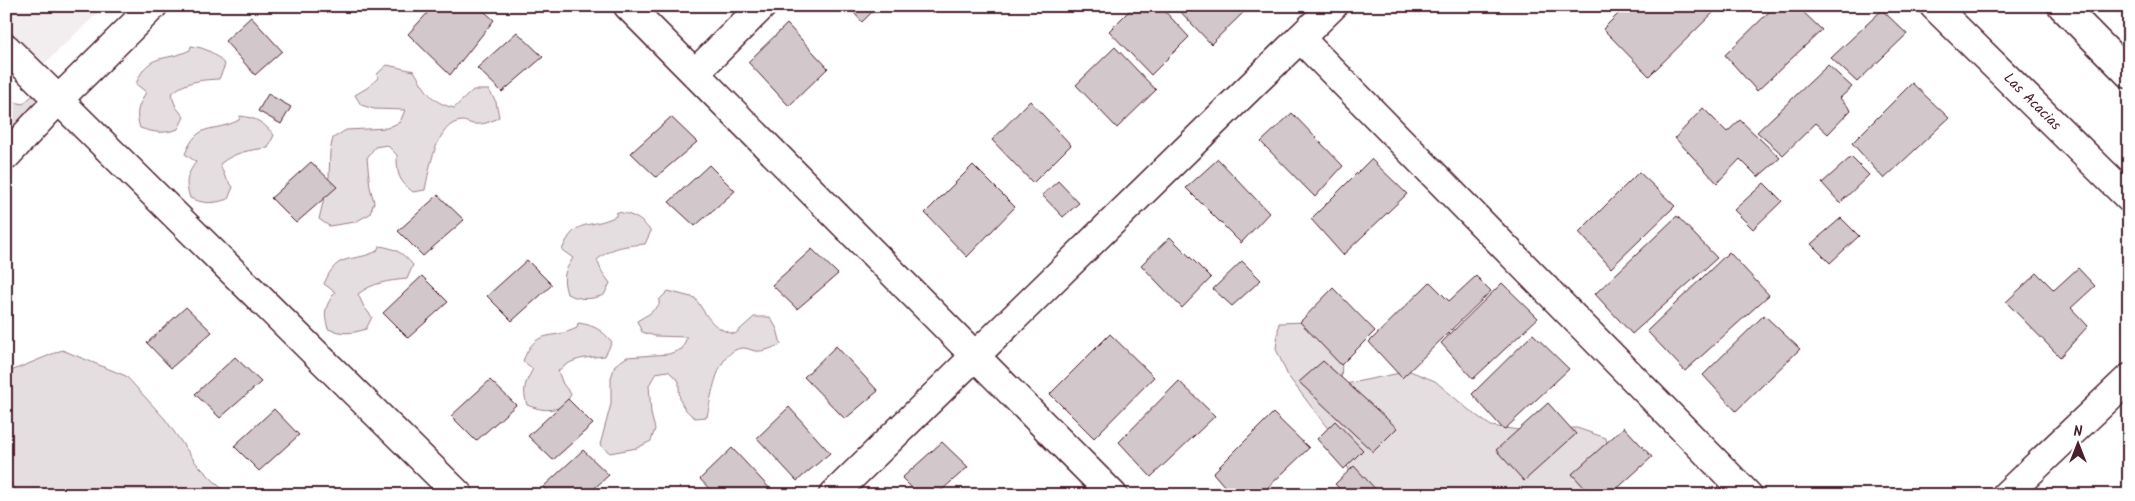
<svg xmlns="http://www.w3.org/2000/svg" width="2135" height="501" viewBox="0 0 2135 501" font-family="Kalam,sans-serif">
<rect width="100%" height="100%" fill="#fff"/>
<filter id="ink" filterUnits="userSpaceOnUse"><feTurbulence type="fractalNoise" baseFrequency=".02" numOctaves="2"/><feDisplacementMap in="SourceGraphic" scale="10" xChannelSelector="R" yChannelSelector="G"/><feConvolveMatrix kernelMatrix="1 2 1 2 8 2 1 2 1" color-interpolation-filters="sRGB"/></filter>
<g filter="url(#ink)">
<path fill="#f2eeef" d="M6 6H105L41 67 6 33Z"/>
<path fill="#e5dee0" stroke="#987e86" d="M191 46C207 48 215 53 225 65L219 79C200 80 186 81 171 94L176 107 184 117 178 129C164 134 155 133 140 128 135 112 138 107 146 92L136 84C149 51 163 63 190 50Z
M387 65 414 71C426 90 430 102 454 108L473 90H489L496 102 499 117C491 122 483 125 473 124 469 123 465 121 462 121 436 122 429 171 425 190L413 192C398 180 397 174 397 155L387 145 375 147 367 158 370 187 374 202 370 214 355 222 329 226 319 219 329 177 330 151 333 138 346 130 387 128 400 122 405 110 374 109 361 105 355 95 367 88 378 78 377 74Z
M43 86H58L6 142V98L10 101 23 104Z
M240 116C257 118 264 123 274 135L268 148C249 150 235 152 220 164L225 177 233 187 228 199C213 204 204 204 190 198 185 182 186 176 196 162L185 154C199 120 212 134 239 120Z
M617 212C633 214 641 219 651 231L645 244C625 246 613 246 597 260L602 272 610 283 604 295C590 300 581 300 567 294 562 277 564 272 573 258L562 250C576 216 589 230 616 216Z
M379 246C395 248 403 253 413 265L407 279C388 281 374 282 358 294L364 307 372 317 366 329C351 334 343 334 328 329 323 312 325 307 335 292L324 284C338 250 351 264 377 251Z
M668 291 695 298C708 317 712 329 735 334L754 317H770L777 329 781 344C772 348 764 352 755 351 751 350 747 348 743 348 717 349 711 398 707 417L695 418C679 406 679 400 679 381L668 371 656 373 649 385 651 414 655 429 651 441 637 448 610 453 600 445 611 404V378L615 365 627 357 669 354 682 349 687 337 655 336 642 332 637 321 649 314 659 305V300Z
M1307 322 1342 358 1341 385 1410 371 1435 381 1469 410 1491 426 1519 430 1577 428 1606 438 1613 478V495H1360L1335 438 1288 376 1276 349 1279 323Z
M578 323C594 325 602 330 612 342L605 356C586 358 574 357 558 371L563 384 571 394 565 406C551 411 542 411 527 405 522 389 525 383 533 369L523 361C536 327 550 341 577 328Z
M62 350 126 376 165 419 196 463 228 495H21L6 479 11 371Z"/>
<path fill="#d2c7cb" stroke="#4a1f2b" d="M434 6H478L494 20 450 75 408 34Z
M848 6H878L862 22Z
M1134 6H1160L1189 37 1151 75 1109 31Z
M1175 6H1250L1211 44Z
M1626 6H1720L1649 76 1603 29Z
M1775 6H1797L1822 30 1757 91 1725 55Z
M1882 10 1907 34 1857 82 1831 58Z
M251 17 282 51 255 75 225 41Z
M787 24 828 68 789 106 748 62Z
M517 32 543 57 502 92 477 68Z
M1115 47 1156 90 1117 128 1076 85Z
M1828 65 1852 87 1840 98 1851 110 1828 134 1816 123 1783 155 1757 132Z
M1912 83 1949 118 1884 179 1852 143Z
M268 94 291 107 281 124 258 111Z
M1030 101 1071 145 1033 183 992 140Z
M1703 108 1727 132 1740 120 1780 158 1758 177 1740 159 1717 183 1675 138Z
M1292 113 1343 166 1315 197 1261 142Z
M671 117 697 142 656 177 631 153Z
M1851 157 1869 175 1840 203 1822 183Z
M1218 159 1269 213 1241 243 1186 188Z
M1371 159 1407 194 1343 255 1311 219Z
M311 162 337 187 296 223 271 198Z
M709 165 735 191 695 226 669 202Z
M973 165 1015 207 967 257 925 213Z
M1639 172 1675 206 1611 268 1579 232Z
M1058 181 1079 203 1063 217 1042 195Z
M1764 183 1782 201 1753 229 1734 210Z
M438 195 464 220 423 256 398 231Z
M1677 216 1717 258 1632 334 1595 294Z
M1841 218 1859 236 1830 263 1811 244Z
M1170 237 1211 278 1182 308 1141 265Z
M812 249 838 274 797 309 772 285Z
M1729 252 1769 295 1685 371 1647 331Z
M527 260 552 285 512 321 487 296Z
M1242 261 1261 280 1232 306 1213 289Z
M2078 268 2095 286 2071 308 2088 326 2060 357 2006 302 2037 273 2054 290Z
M422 276 448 302 408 338 383 313Z
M1476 276 1491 291 1402 378 1369 342 1430 282 1449 301Z
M1502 283 1538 318 1473 379 1441 343Z
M1333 288 1375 331 1341 365 1300 322Z
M186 307 212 332 171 368 147 343Z
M1764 315 1800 349 1736 411 1703 375Z
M1110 334 1154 377 1094 438 1050 394Z
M1533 334 1569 369 1504 430 1472 394Z
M836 346 878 391 845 419 804 377Z
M235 357 261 382 220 418 195 394Z
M1323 361 1397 428 1373 452 1299 382Z
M490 380 516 405 476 441 451 416Z
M1179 381 1215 416 1151 477 1119 442Z
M568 399 593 424 553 460 528 436Z
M1548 403 1576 434 1524 481 1496 450Z
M789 407 830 453 797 481 757 438Z
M274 409 299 435 259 471 234 446Z
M1273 413 1309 448 1260 495H1232L1213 473Z
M1335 421 1363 450 1344 469 1317 439Z
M1624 427 1652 457 1610 495H1591L1572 474Z
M942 442 968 467 936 495H919L902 478Z
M732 448 774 493 772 495H715L700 479Z
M583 450 609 475 587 495H551L543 487Z
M1354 466 1381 495H1345L1335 484Z"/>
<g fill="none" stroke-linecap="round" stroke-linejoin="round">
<defs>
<path id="minor" d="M628 6 1113 495
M1934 6 2129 198
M2062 6 2129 74
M1300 38 1748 495
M6 48 459 495
M695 73 762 6
M6 156 59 99 153 6
M833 495 1333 6
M2006 495 2129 378"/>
</defs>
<use href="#minor" stroke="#4a1f2b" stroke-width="31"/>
<use href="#minor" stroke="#fff" stroke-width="28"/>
</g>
</g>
<g text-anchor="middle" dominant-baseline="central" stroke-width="5" stroke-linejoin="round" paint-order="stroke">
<g font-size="15" fill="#4a1f2b" stroke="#fff">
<text transform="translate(2032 102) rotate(45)">Las Acacias</text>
</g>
</g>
<rect width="2135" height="501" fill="none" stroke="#fff" stroke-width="25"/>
<rect x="12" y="12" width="2110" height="476" fill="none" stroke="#4a1f2b" stroke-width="2" filter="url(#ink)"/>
<g transform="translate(2078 444)" stroke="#ffffff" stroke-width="4" paint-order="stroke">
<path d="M0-4L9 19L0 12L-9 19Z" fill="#4a1f2b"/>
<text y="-8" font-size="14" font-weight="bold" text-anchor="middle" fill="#4a1f2b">N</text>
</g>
</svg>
